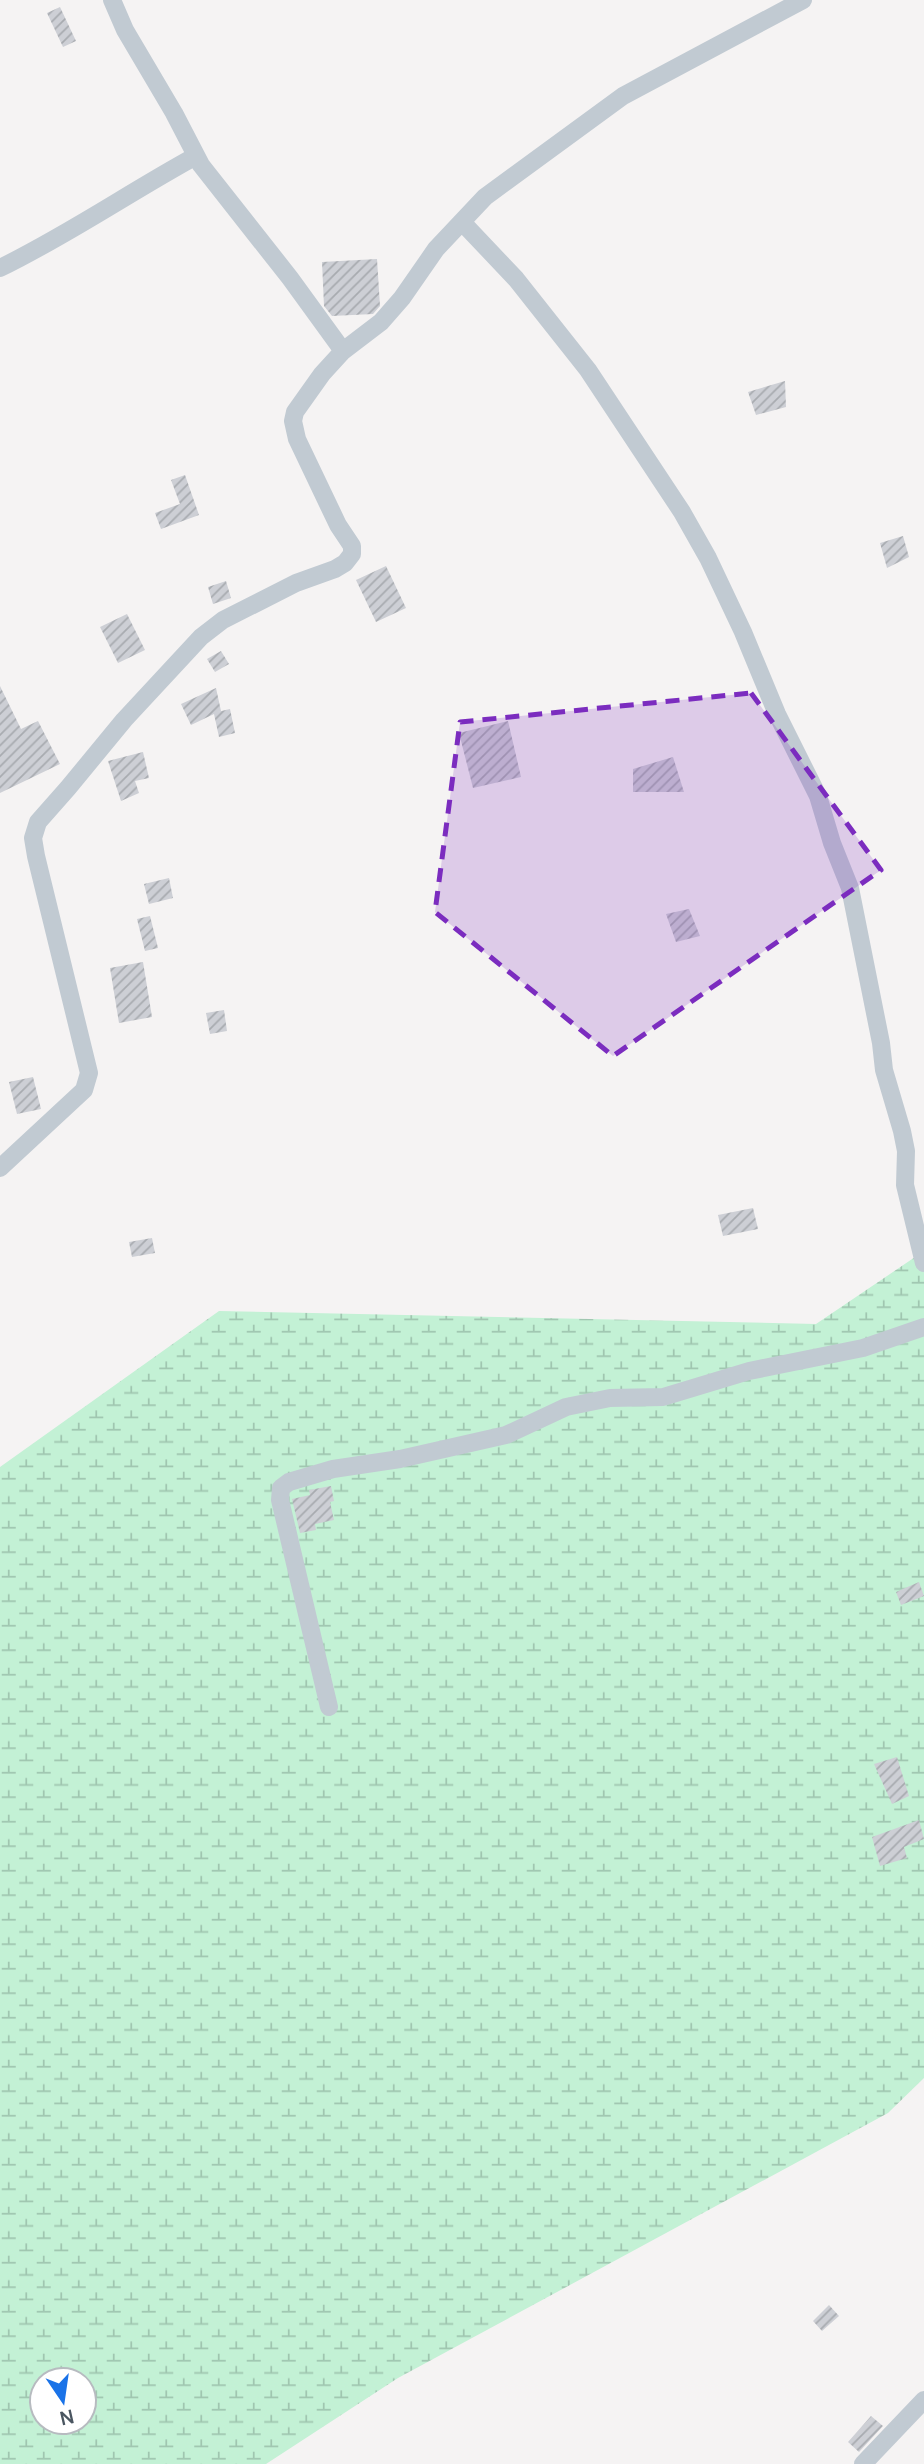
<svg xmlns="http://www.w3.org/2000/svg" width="924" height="2464" viewBox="0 0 924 2464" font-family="Manrope,sans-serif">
<defs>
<pattern id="wetland-marsh" width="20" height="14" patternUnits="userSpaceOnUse" patternTransform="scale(1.75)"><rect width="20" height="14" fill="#c3f1d5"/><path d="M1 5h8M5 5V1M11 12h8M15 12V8" fill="none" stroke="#a0c6b0"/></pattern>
<pattern id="building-hatch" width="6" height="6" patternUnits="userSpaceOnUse" patternTransform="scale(1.75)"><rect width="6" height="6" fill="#cdcfd5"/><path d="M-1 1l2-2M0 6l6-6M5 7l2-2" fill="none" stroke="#a8abb0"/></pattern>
</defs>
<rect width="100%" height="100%" fill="#f5f3f3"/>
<path fill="url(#wetland-marsh)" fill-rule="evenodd" d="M924 1251V2078L888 2113 398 2378 266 2464H0V1467L219 1311 816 1324ZM42 2380H84V2422H42Z"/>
<path fill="url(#building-hatch)" d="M60 7 76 41 63 47 47 13Z
M377 259 380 306 373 314 332 316 324 306 322 262Z
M785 381 786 407 756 415 748 392Z
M185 475 199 515 161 529 155 513 180 504 171 480Z
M903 536 909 557 887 568 880 543Z
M386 566 406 608 376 622 356 580Z
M226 581 231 598 213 604 208 587Z
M127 614 145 650 118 663 100 627Z
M221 651 229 664 215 672 207 659Z
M0 686 21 729 38 721 60 764 0 793Z
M216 688 221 711 217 712 230 709 235 733 219 737 214 714 191 725 181 704Z
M508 721 521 777 473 788 459 733Z
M143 752 149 778 135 781 139 793 121 801 108 761Z
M673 757 684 792H633V769Z
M169 878 173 898 149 904 144 884Z
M689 909 700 936 676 942 666 914Z
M150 916 158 948 145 951 137 919Z
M143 962 152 1017 119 1023 110 968Z
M224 1010 227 1031 210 1034 206 1013Z
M33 1077 41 1109 17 1114 9 1082Z
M753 1208 758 1229 723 1236 718 1215Z
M152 1238 155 1253 132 1257 129 1242Z
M331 1486 334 1501 330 1502 334 1520 315 1524 316 1530 300 1533 292 1499 310 1495 309 1490Z
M919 1582 924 1596 901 1605 896 1592Z
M897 1757 909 1796 892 1804 874 1764Z
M919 1820 924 1839 904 1847 907 1858 880 1866 872 1837Z
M829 2305 839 2316 822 2331 813 2321Z
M871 2416 883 2426 859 2452 848 2442Z"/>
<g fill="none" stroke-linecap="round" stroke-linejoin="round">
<path stroke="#c1cad2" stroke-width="18" d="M462 222 516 279 588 370 682 512 708 558 743 632 777 714 818 796 832 843 850 888 881 1043 884 1070 902 1131 906 1151 905 1185 924 1263
M0 268C68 235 130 192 196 156
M343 351 381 322 402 298 436 249 485 197 623 96 803 0
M0 1168 84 1090 89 1073 36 856 33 838 38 822 68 788 124 720 201 637 223 620 296 583 335 569 345 563 352 554V546L338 525 297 439 293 421 295 412 322 374 343 351 290 278 201 165 174 113 125 30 112 0
M329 1707 280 1500 281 1488 289 1482 333 1469 400 1459 506 1435 566 1407 610 1398 663 1397 749 1371 863 1348 924 1327
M863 2464 924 2400"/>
</g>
<path fill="#7b2cbf" fill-opacity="0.2" stroke="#7b2cbf" stroke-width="5" stroke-dasharray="14 9" stroke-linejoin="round" d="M751 693 881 870 613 1056 435 912 460 722Z"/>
<g transform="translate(63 2401) rotate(167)"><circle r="33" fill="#ffffff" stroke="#b7bbc0" stroke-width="2"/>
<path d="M0-5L12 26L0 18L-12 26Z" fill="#1a73e8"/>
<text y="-10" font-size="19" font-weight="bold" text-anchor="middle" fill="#4a5661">N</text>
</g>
</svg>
